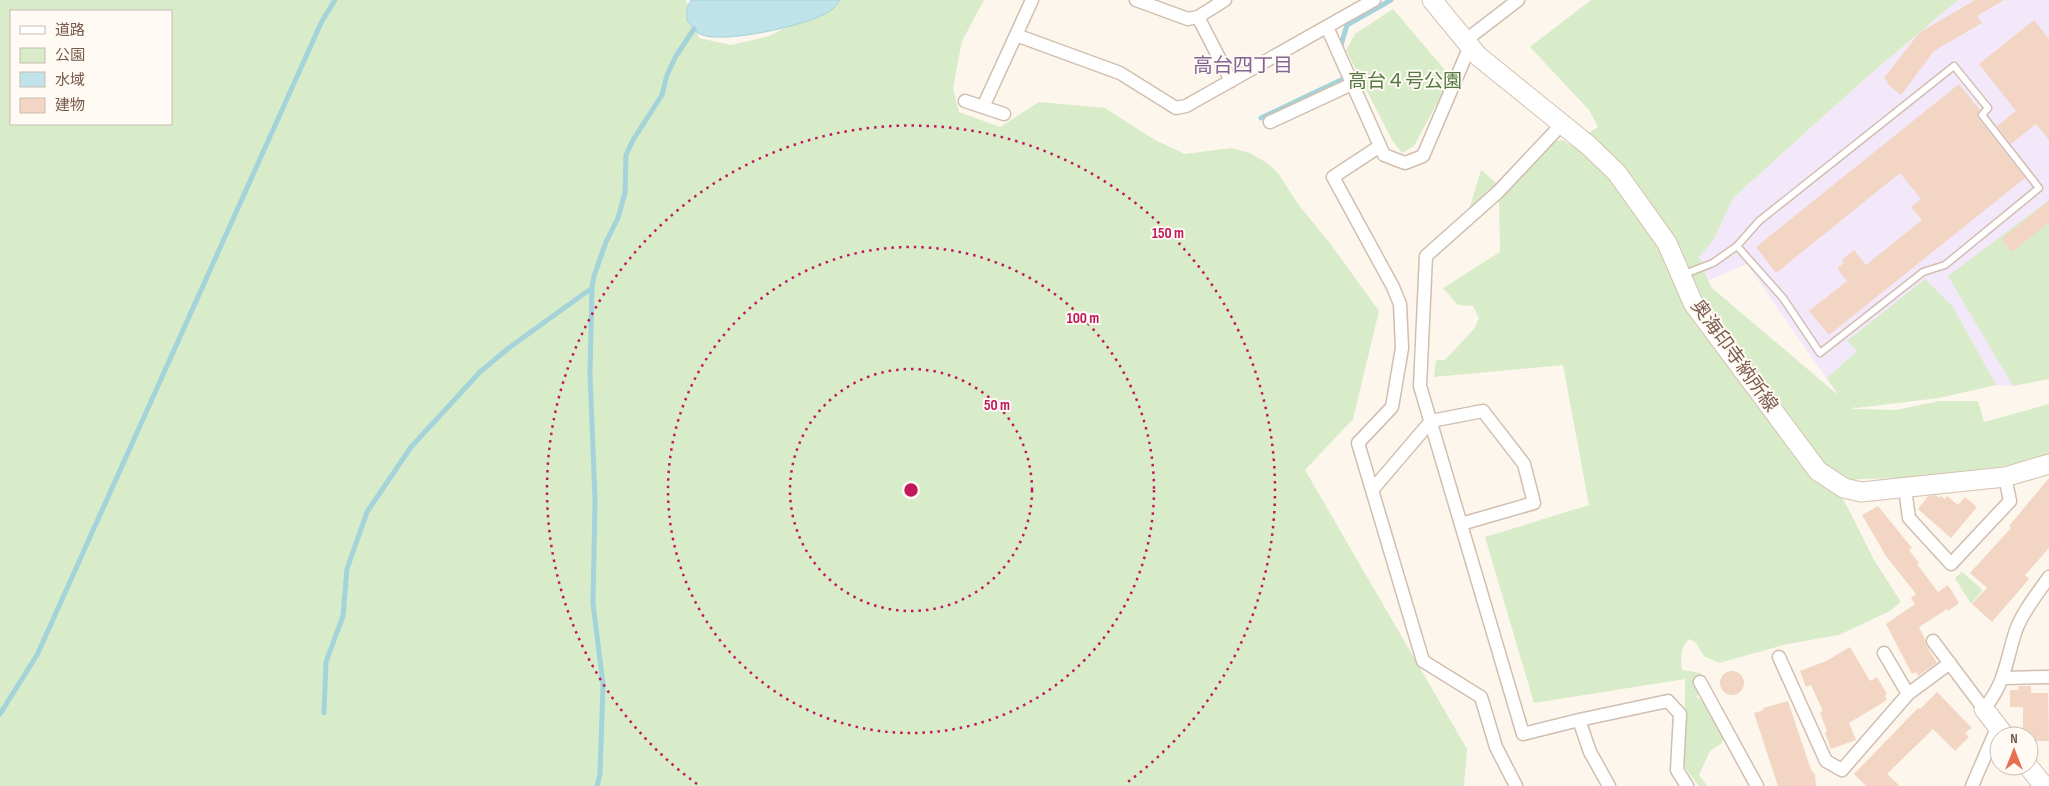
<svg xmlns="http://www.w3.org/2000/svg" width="2049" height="786" viewBox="0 0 2049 786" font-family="'Sofia Sans Condensed','Noto Sans JP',sans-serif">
<rect width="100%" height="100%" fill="#fdf6ec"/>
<path fill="#f3e8fa" d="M1958 0H2049V379L2013 386 1996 385 1938 398 1856 408 1844 404 1747 264 1709 280 1699 257 1714 239 1733 198 1868 76Z"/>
<path fill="#d8ecc9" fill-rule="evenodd" d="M0 0H686L699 38 731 45 769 36 814 13 821 0H984L962 41 953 88 959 112 1000 127 1039 102 1105 108 1155 140 1185 154 1232 148 1250 153 1267 163 1278 173 1298 204 1329 242 1379 311 1353 419 1305 470 1467 749 1464 786H0ZM11 11H171V124H11Z
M1591 0H1958L1868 76 1733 198 1714 239 1699 257 1711 287 1838 395 1827 378 1857 351 1847 341 1925 279 1953 307 1996 385 1938 398 1856 408 1852 406 1854 409 1896 410 1939 401H1978L1984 422 2049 404V454L2006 466 1905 478 1859 479 1835 485 1848 508 1874 560 1901 602 1890 611 1839 635 1787 644 1719 663 1704 656 1696 643 1689 639C1679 650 1681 657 1682 670L1701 673V683L1697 697 1708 706 1724 735 1722 743 1710 751 1699 775 1707 786H1699L1685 768V679L1534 703 1485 537 1589 505 1563 365 1434 377 1436 360H1445L1474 329 1479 318 1473 306 1458 305 1443 288 1500 252 1499 199 1554 141 1563 140 1570 145 1598 127 1589 110 1530 47Z
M1393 9 1451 77 1414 146 1402 153 1392 140 1346 50 1355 34Z
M1481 170 1497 184 1470 215 1468 213Z
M2049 200V379L2013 386 1948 276Z
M1962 572 1983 590 1971 604 1955 578Z"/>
<path fill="#bfe3e8" stroke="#a5d3da" d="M691 0H840C837 4 834 9 830 11 810 25 721 45 700 34 694 31 691 25 687 20V8Z"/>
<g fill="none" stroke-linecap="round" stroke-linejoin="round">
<path stroke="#a5d3da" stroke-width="5" d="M1342 48 1341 45 1347 25 1391 0
M1261 118 1343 79
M324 713 326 662 343 616 347 569 367 512 411 447 480 372 510 347 592 288
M0 714 37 655 322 21 335 0
M597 786 600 774 603 685 593 603 595 500 590 373 592 288 594 276 606 242 618 218 625 193 626 155 633 140 662 95 667 75 676 56 694 29"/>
</g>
<path fill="#f3d5c3" d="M1975 0H2004L1977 16 1982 23 1934 51 1901 95 1887 84 1888 82 1884 78 1919 33Z
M2034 20 2049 39V140L2036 124 2011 144 1997 126 2016 111 1979 64Z
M1959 84 1980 110 1977 114 1978 118 2025 178 1829 335 1809 311 1847 281 1837 268 1844 263 1842 260 1854 250 1866 265 1922 220 1911 207 1921 199 1900 173 1776 273 1756 247Z
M2049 201V223L2012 252 2001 239Z
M2049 478V548L2025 575 2029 579 1992 622 1972 604 1987 588 1970 573 2011 528 2009 526Z
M1936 495 1939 498 1941 496 1945 499 1947 496 1958 505 1965 497 1977 507 1951 538 1918 509 1928 496Z
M1878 506 1912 548 1909 550 1919 563 1917 564 1938 592 1948 585 1959 603 1948 611 1947 609 1919 627 1925 639 1926 645 1937 663 1918 676 1916 672 1912 674 1886 624 1915 604 1911 598 1916 594 1886 556 1862 515Z
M1850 647 1870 681 1877 677 1887 694 1885 696 1887 700 1849 723 1856 740 1831 749 1825 733 1827 732 1820 712 1823 711 1811 685 1806 687 1800 671 1826 661Z
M1720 683a12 12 0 1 1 24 0a12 12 0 1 1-24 0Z
M2018 686H2031V693H2048L2049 741H2029V736H2023V707H2010V690H2018Z
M1937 692 1972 728 1965 733 1969 737 1955 751 1933 729 1887 774 1900 786H1866L1854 774 1918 708 1920 709Z
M1788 701 1811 770 1815 774 1816 786H1778L1754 713 1764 710 1763 708Z"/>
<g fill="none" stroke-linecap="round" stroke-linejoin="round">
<defs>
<path id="lane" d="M1682 275 1713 263 1737 246 1759 221 1954 66 1988 108 1982 115 2039 188 1945 265 1923 272 1820 353 1783 298 1737 246"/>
<path id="street" d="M1136 0 1188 19 1198 17 1225 0
M1198 17 1231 81
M1327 27 1384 155 1405 163 1423 156 1470 46
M1016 35 1120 73 1176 108 1186 106 1374 0
M1466 40 1518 0
M965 101 1004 114
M983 107 1032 0
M1270 122 1352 84
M1562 124 1498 192 1426 256 1420 386 1523 734 1579 720 1668 701 1680 714 1677 770 1687 786
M1380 146 1333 177 1393 287 1400 304 1402 348 1392 407 1358 443 1423 661 1481 697 1496 747 1516 786
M1373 489 1431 421 1483 411 1524 464 1534 503 1461 524
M1905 489 1909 518 1951 564 2010 501 2005 477
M1933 641 1984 709C2006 682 2006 660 2016 630 2023 611 2038 593 2049 577
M1884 653 1908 694
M1779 657 1826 761 1842 770 1908 694 1950 663
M2003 678 2049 677
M1700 682 1757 786
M1579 720 1590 752 1609 786
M1972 786 1998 726"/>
<path id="secondary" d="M1432 0 1478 56 1588 145 1617 173 1667 243 1693 303 1818 471 1844 488 1861 492 2005 477 2049 464
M1984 709 2005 736
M2028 766 2044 786"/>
</defs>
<use href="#lane" stroke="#d1beb0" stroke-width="9"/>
<use href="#street" stroke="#d1beb0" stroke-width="15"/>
<use href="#secondary" stroke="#d6c0b0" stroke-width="21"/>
<use href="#lane" stroke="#fff" stroke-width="6"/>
<use href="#street" stroke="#fff" stroke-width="12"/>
<use href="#secondary" stroke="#fff" stroke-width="19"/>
</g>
<g fill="none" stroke="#c2185b" stroke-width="2.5" stroke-dasharray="2.5 5">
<circle cx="911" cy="490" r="121"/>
<circle cx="911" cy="490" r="243"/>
<path d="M697 784A364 364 0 1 1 1125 784"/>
</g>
<g text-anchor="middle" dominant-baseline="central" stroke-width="4" stroke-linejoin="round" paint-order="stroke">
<g font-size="19" fill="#537a41" stroke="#fffaf3">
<text x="1405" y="81">高台４号公園</text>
</g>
<g font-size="19" fill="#7a5c4d" stroke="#fffaf3">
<text transform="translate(1734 356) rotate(54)">奥海印寺納所線</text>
</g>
<g font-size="20" fill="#846695" stroke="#fffaf3">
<text x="1243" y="66">高台四丁目</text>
</g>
</g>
<circle cx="911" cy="490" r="8" fill="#c2185b" stroke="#fffaf3" stroke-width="2.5"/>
<g font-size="15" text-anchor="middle" font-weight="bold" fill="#c2185b" stroke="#fffaf3" stroke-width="4" stroke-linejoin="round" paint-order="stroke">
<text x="1168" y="238">150 m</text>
<text x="1083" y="323">100 m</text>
<text x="997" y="410">50 m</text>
</g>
<rect x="10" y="10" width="162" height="115" fill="#fffaf3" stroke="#cabbb1"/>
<rect x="20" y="26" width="25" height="8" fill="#ffffff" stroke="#cabbb1"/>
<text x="55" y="35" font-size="15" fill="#7a5c4d">道路</text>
<rect x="20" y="48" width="25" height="15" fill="#d8ecc9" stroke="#cabbb1"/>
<text x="55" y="60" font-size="15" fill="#7a5c4d">公園</text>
<rect x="20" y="72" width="25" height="15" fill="#bfe3e8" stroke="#cabbb1"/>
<text x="55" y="85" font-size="15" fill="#7a5c4d">水域</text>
<rect x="20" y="98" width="25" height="15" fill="#f3d5c3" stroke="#cabbb1"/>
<text x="55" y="110" font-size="15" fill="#7a5c4d">建物</text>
<g transform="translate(2014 751)"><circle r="24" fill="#fffaf3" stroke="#cabbb1"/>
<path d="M0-4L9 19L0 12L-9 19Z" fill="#e76f51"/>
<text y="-8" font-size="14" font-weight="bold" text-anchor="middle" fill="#7a5c4d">N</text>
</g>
</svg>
